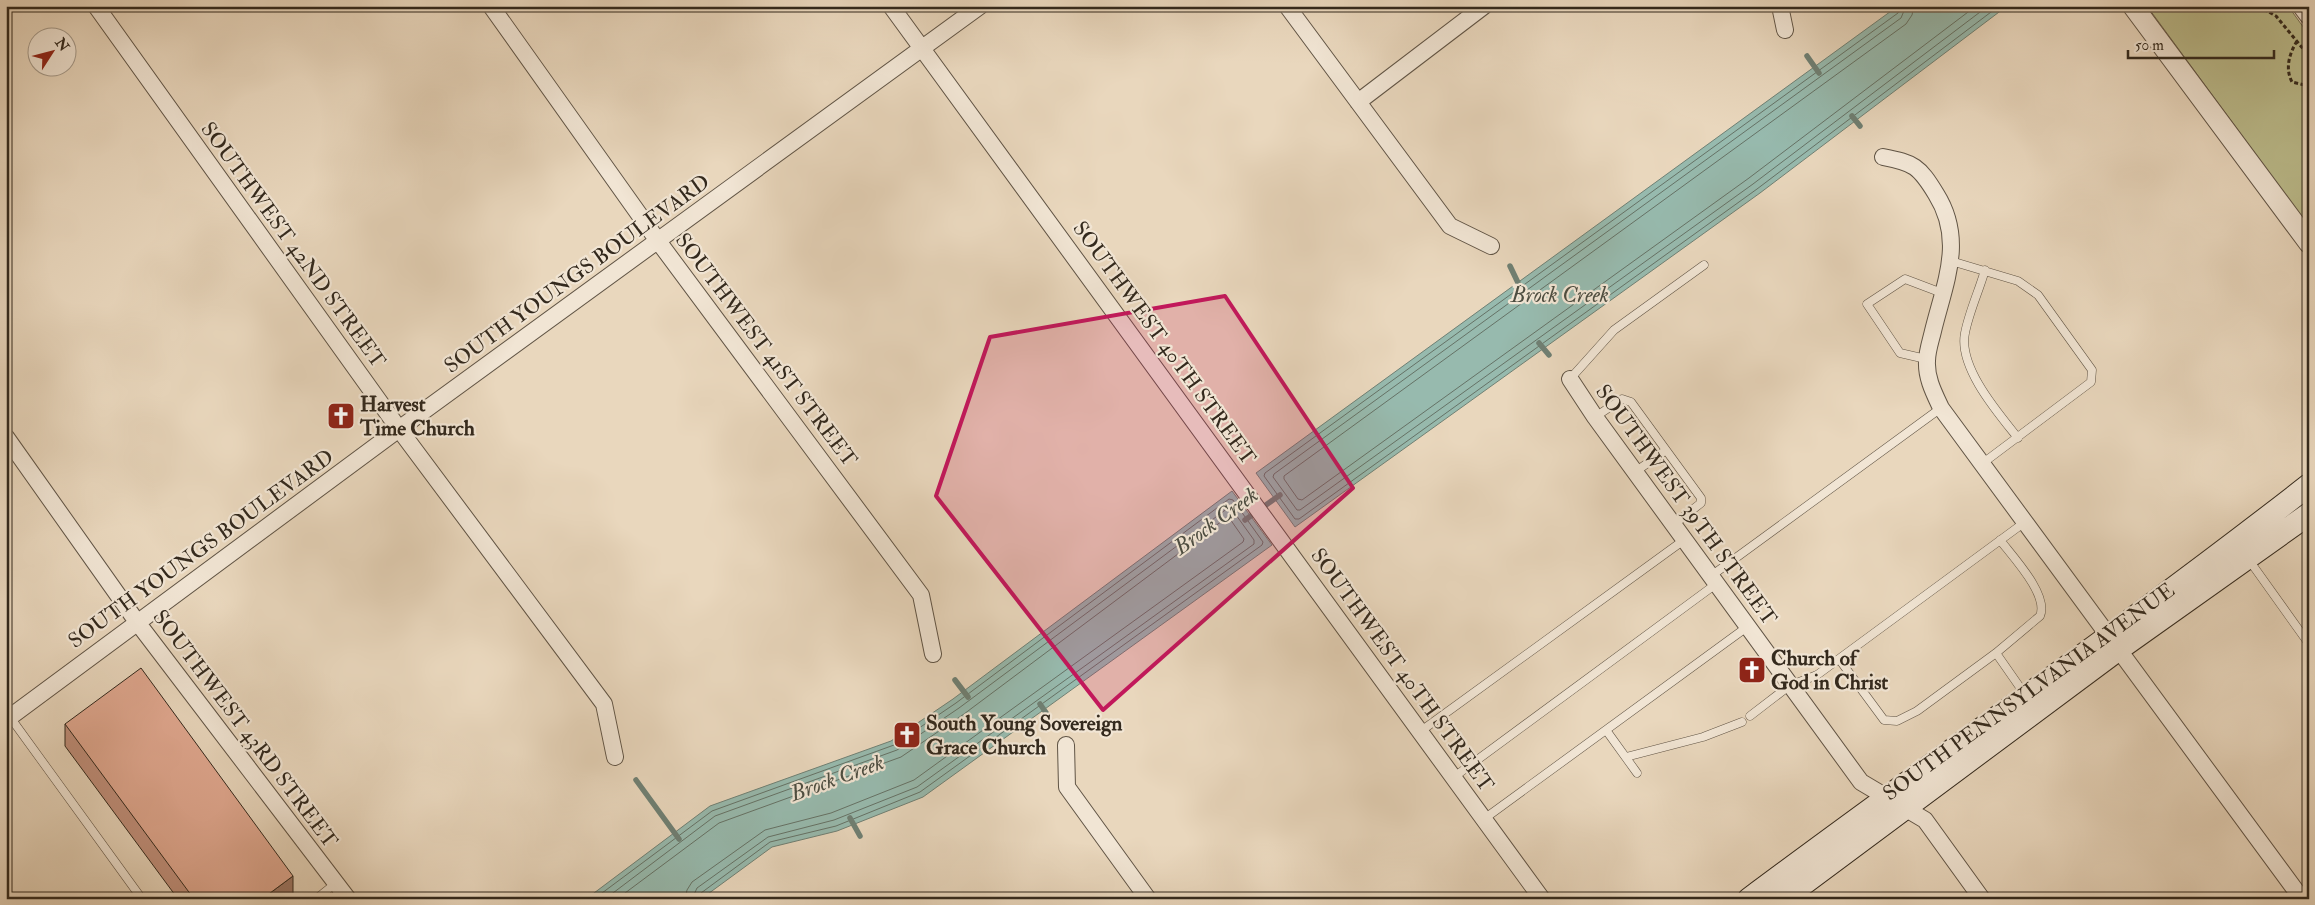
<svg xmlns="http://www.w3.org/2000/svg" width="2315" height="905" viewBox="0 0 2315 905" font-family="'IM FELL Double Pica',serif">
<rect width="100%" height="100%" fill="#e9d7bd"/>
<filter id="stains"><feTurbulence type="fractalNoise" baseFrequency=".004" numOctaves="4"/><feColorMatrix values="0 0 0 0 .2 0 0 0 0 .09 0 0 0 0 .02 0 0 0 .5 -.17"/></filter>
<radialGradient id="worn" r=".72"><stop offset=".6" stop-color="#630" stop-opacity="0"/><stop offset="1" stop-color="#630" stop-opacity=".3"/></radialGradient>
<path fill="#bcbd8d" stroke="#787355" d="M2147 6H2288L2309 35V227Z"/>
<path fill="#97baae" stroke="#6f8074" d="M1898 6H2007L1760 193 1295 527 1256 473Z
M1232 491 1272 545 923 797 837 831 772 847 701 899H586L710 806 891 741 953 699Z"/>
<g fill="none" stroke-linecap="round" stroke-linejoin="round">
<path stroke="#657266" stroke-width="1" d="M1900 6 1898 13 1265 473 1264 476 1295 519H1299L1757 189 1999 6
M1906 6 1901 18 1274 474 1273 477 1297 510H1300L1753 184 1988 6
M1914 6 1912 15 1906 24 1284 476V479L1298 499 1302 500 1749 178 1976 6
M594 899 712 811 894 745 956 703 1229 499 1233 500 1263 542 1262 545 920 792 836 826 770 842 701 893 699 899
M605 899 715 816 897 750 959 708 1228 508H1231L1254 540V544L917 787 834 820 768 837 697 888 692 899
M617 899 719 823 901 757 964 714 1226 518 1230 519 1244 539 1243 542 914 780 831 813 765 830 692 882 687 890 685 899"/>
<path stroke="#6f8074" stroke-width="5.5" d="M1807 56 1819 73
M1852 116 1860 126
M1510 266 1521 289
M1539 343 1549 355
M1245 520 1280 495
M955 680 968 697
M1040 704 1049 717
M636 780 679 839
M850 818 860 836"/>
<defs>
<path id="service" d="M1951 261 2018 281 2038 295 2092 370 2091 382 1983 463
M1985 270C1979 291 1969 312 1965 333 1958 367 1998 413 2018 438
M1926 359 1900 353 1867 304 1905 279 1942 293
M1570 379 1614 330 1704 265
M1595 417 1622 399 1631 402 1701 498V503L1673 525
M1635 472 1666 450
M2249 560 2309 644
M1711 576 1941 408
M1996 653 2026 696
M1839 659 1884 720 1897 721 1917 711 1996 653 2040 616C2049 595 2013 557 2000 540
M1750 716 1789 686 1817 675 2025 522
M10 717 142 899
M1606 730 1637 773
M1421 731 1684 540
M1626 757 1703 737 1742 722
M1454 777 1716 584
M1484 819 1747 627
M316 899 336 883"/>
<path id="minor" d="M96 6 399 429 604 704 615 757
M491 6 658 241 921 595 933 654
M891 6 1542 899
M1287 6 1450 226 1491 246
M1780 6 1785 30
M1358 102 1484 6
M1883 157C1914 163 1919 166 1936 194 1965 240 1945 282 1933 331 1931 340 1927 351 1927 361 1926 378 1934 393 1941 408L2302 899
M1570 379 1595 417 1861 782 1925 820 1982 899
M6 437 137 622 348 899
M6 720 399 429 980 6
M1066 745 1067 787 1148 899"/>
<path id="tertiary" d="M2133 6 2309 243
M2303 6 2309 14"/>
<path id="secondary" d="M1749 899C1935 760 2126 628 2309 485
M1783 899 2119 649 2309 514"/>
</defs>
<use href="#service" stroke="#605445" stroke-width="9"/>
<use href="#minor" stroke="#605445" stroke-width="18"/>
<use href="#tertiary" stroke="#605445" stroke-width="22"/>
<use href="#secondary" stroke="#33291d" stroke-width="24"/>
<path stroke="#33291d" stroke-width="3" stroke-dasharray="4 2.5" stroke-linecap="butt" d="M2258 6 2276 16 2309 56
M2297 41C2289 54 2285 69 2292 82L2309 86"/>
<use href="#service" stroke="#f1e5d4" stroke-width="8"/>
<use href="#minor" stroke="#f1e5d4" stroke-width="16"/>
<use href="#tertiary" stroke="#f1e5d4" stroke-width="20"/>
<use href="#secondary" stroke="#f1e5d4" stroke-width="22"/>
</g>
<path fill="#c1907c" stroke="#33291d" d="M65 724 293 898 291 899H178L65 746Z"/>
<path fill="#9d7665" stroke="#33291d" d="M293 876V898L291 899H262Z"/>
<path fill="#e0a890" stroke="#33291d" d="M141 668 293 876 262 899H194L65 724Z"/>
<path fill="#c2185b" fill-opacity="0.2" stroke="#c2185b" stroke-width="4" stroke-linejoin="round" d="M1225 296 1353 488 1103 710 936 496 990 337Z"/>
<defs>
<symbol id="church-square" viewBox="-11 -11 22 22"><rect x="-9" y="-9" width="18" height="18" rx="4" fill="#8f2418" stroke="#f1e5d4"/><path d="M-1.2-6h2.4v3.5h3.3v2.4h-3.3V6h-2.4V-.1h-3.3v-2.4h3.3Z" fill="#fff"/></symbol>
</defs>
<g fill-rule="evenodd">
<use href="#church-square" x="325" y="400" width="32" height="32"/>
<use href="#church-square" x="1736" y="654" width="32" height="32"/>
<use href="#church-square" x="891" y="719" width="32" height="32"/>
</g>
<g text-anchor="middle" dominant-baseline="central" stroke-width="4.5" stroke-linejoin="round" paint-order="stroke">
<g font-size="21" fill="#33291d" stroke="#f1e5d4">
<text transform="translate(293 245) rotate(54)">SOUTHWEST 42ND STREET</text>
<text transform="translate(577 274) rotate(-36)">SOUTH YOUNGS BOULEVARD</text>
<text transform="translate(1164 343) rotate(54)">SOUTHWEST 40TH STREET</text>
<text transform="translate(766 350) rotate(53)">SOUTHWEST 41ST STREET</text>
<text transform="translate(1686 505) rotate(54)">SOUTHWEST 39TH STREET</text>
<text transform="translate(201 549) rotate(-36)">SOUTH YOUNGS BOULEVARD</text>
<text transform="translate(1402 670) rotate(54)">SOUTHWEST 40TH STREET</text>
<text transform="translate(2029 692) rotate(-36)">SOUTH PENNSYLVANIA AVENUE</text>
<text transform="translate(245 729) rotate(53)">SOUTHWEST 43RD STREET</text>
</g>
<g font-size="21" font-weight="bold" fill="#33291d" stroke="#f1e5d4" text-anchor="start">
<text x="360" y="404">Harvest<tspan x="360" dy="24">Time Church</tspan></text>
<text x="1771" y="658">Church of<tspan x="1771" dy="24">God in Christ</tspan></text>
<text x="926" y="723">South Young Sovereign<tspan x="926" dy="24">Grace Church</tspan></text>
</g>
<g font-size="22" font-style="italic" fill="#4c4d41" stroke="#f1e5d4">
<text x="1560" y="295">Brock Creek</text>
<text transform="translate(1216 521) rotate(-36)">Brock Creek</text>
<text transform="translate(837 778) rotate(-20)">Brock Creek</text>
</g>
</g>
<rect width="2315" height="905" fill="none" stroke="#e9d7bd" stroke-width="25"/>
<rect x="8" y="8" width="2300" height="890" fill="none" stroke="#33291d" stroke-width="2.5"/>
<rect x="12" y="12" width="2290" height="880" fill="none" stroke="#33291d"/>
<g transform="translate(52 52) rotate(54)"><circle r="24" fill="#f1e5d4" stroke="#a59a8b"/>
<path d="M0-4L9 19L0 12L-9 19Z" fill="#8f2418"/>
<text y="-8" font-size="14" font-weight="bold" text-anchor="middle" fill="#33291d">N</text>
</g>
<path d="M2128 50v8h146v-8" fill="none" stroke="#33291d" stroke-width="2.5"/>
<text x="2135" y="50" font-size="15" fill="#33291d" stroke="#f1e5d4" stroke-width="4" paint-order="stroke">50 m</text>
<rect width="100%" height="100%" filter="url(#stains)"/>
<rect width="100%" height="100%" fill="url(#worn)"/>
</svg>
